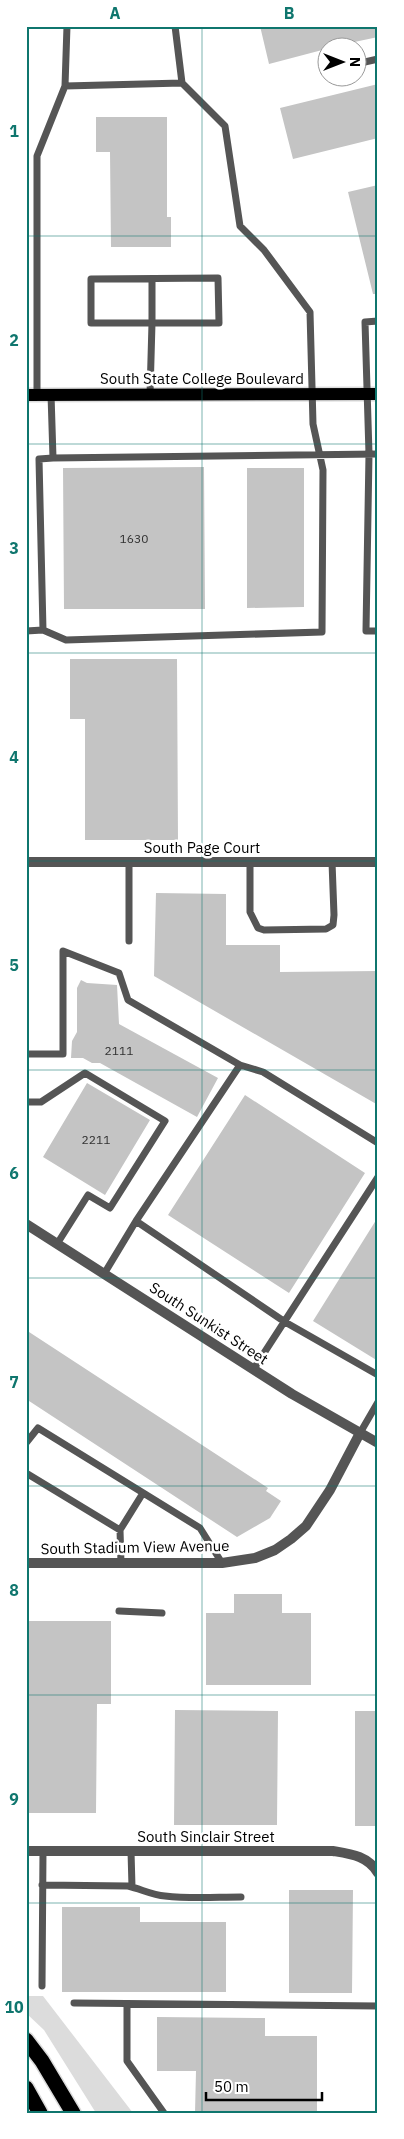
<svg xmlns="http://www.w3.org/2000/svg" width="404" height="2139" viewBox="0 0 404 2139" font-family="'IBM Plex Sans',sans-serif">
<rect width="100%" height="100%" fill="#fff"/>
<path fill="#dcdcdc" d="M26 1996H43L133 2113H96L44 2030 26 2013Z"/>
<path fill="#c4c4c4" d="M260 26H378V37L326 48V49L269 64Z
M378 84V138L293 159 280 108Z
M96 117H167V217H171V247H111L110 152H96Z
M378 185V294H373L348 192Z
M204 467 205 609H64L63 468Z
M247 468H304V607L247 608Z
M70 659H177L178 840H85V719H70Z
M156 893 226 894V945H280V972L378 971V1105L154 976Z
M81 980 87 983 117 985 119 1024 218 1078 197 1117 100 1063H92L83 1058H71L72 1041 77 1032V988Z
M87 1083 150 1120 105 1195 43 1157Z
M245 1095 365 1173 289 1293 168 1215Z
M378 1217V1361L313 1321Z
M26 1330 268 1488 266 1491 281 1501 270 1518 237 1537 26 1399Z
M234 1594H282V1613H311V1685H206V1613H234Z
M26 1621H111V1704H97L96 1813H26Z
M175 1710 278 1711 277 1825H174Z
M355 1711H378V1826H355Z
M289 1890H353L352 1993H289Z
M62 1907H140V1922H226V1992H62Z
M157 2017 265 2018V2036H317V2113H195L196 2071H157Z"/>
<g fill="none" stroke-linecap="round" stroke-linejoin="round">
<defs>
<path id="primary" d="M26 395 378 394"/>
<path id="motorway" d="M26 2040 42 2061 73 2113
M26 2088 40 2113"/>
</defs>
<use href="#primary" stroke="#dbdbdb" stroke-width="15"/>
<use href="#motorway" stroke="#dbdbdb" stroke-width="18"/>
<path stroke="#555" stroke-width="7" d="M356 64 378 59
M324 72H326
M65 86 182 83
M378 321 365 322 369 454 366 631H378
M37 394V156L65 86 67 26
M51 394 53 458 378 454
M150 394 152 323H219L218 278 91 279V323H152V279
M43 630 66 640 322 632 323 470 313 424 310 312 264 250 240 226 225 126 182 83 175 26
M26 631 43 630 39 459 53 458
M129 862V941
M250 862V912L258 928 264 930 326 929 333 925 334 915 332 862
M26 1054H63V951L119 973 128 1000 240 1065 136 1221
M240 1065 263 1072 378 1143
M26 1102H41L85 1073 165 1121 110 1208 88 1195 57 1244
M104 1274 136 1221 285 1322 378 1375
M253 1370 378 1177
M360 1433 378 1402
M26 1443 38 1428 200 1528 222 1563
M26 1473 120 1530 121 1563
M120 1530 143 1493
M119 1611 162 1613
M131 1851 132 1887
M42 1885 128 1886C141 1889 152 1895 165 1896 190 1899 216 1897 241 1897
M42 1986 43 1851
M74 2003 378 2006
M127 2004V2061L164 2113"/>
<path stroke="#555" stroke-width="10" d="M26 862H378
M26 1563H222L255 1558 275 1550 291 1539 306 1526 330 1490 360 1433
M26 1851H333C351 1854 368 1856 378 1873"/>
<path stroke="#555" stroke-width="10" d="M26 1224 292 1394 378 1443"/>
<use href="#primary" stroke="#000" stroke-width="12"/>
<use href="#motorway" stroke="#000" stroke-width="15"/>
</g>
<path fill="none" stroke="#0f766e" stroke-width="1" stroke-opacity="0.55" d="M202 26V2113M26 236H378M26 444H378M26 653H378M26 861H378M26 1070H378M26 1278H378M26 1486H378M26 1695H378M26 1903H378"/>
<g text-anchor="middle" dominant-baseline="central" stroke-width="5" stroke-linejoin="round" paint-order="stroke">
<g font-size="12" fill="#313131">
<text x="134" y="538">1630</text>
<text x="119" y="1050">2111</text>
<text x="96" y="1139">2211</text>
</g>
<g font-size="15" fill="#000" stroke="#fff">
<text x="202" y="378">South State College Boulevard</text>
<text x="202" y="847">South Page Court</text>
<text transform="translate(209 1323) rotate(33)">South Sunkist Street</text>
<text transform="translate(135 1547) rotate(-1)">South Stadium View Avenue</text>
<text x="206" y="1836">South Sinclair Street</text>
</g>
</g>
<rect width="404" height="2139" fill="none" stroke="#ffffff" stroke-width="55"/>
<g transform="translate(342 62) rotate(90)"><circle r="24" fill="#ffffff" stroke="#999999"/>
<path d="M0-4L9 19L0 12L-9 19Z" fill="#000000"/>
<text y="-8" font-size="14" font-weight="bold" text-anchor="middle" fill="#000000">N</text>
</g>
<path d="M206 2092v8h116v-8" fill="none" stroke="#000000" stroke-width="2.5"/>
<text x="214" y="2092" font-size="15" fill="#000000" stroke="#ffffff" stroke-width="4" paint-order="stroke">50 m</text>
<rect x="28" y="28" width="348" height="2084" fill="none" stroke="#0f766e" stroke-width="2"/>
<g font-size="16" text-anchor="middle" font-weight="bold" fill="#0f766e">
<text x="115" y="19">A</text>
<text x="289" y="19">B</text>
<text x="14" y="137">1</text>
<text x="14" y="346">2</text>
<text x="14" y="554">3</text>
<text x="14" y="763">4</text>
<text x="14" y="971">5</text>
<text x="14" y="1179">6</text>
<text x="14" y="1388">7</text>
<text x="14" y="1596">8</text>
<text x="14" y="1805">9</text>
<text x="14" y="2013">10</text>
</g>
</svg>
